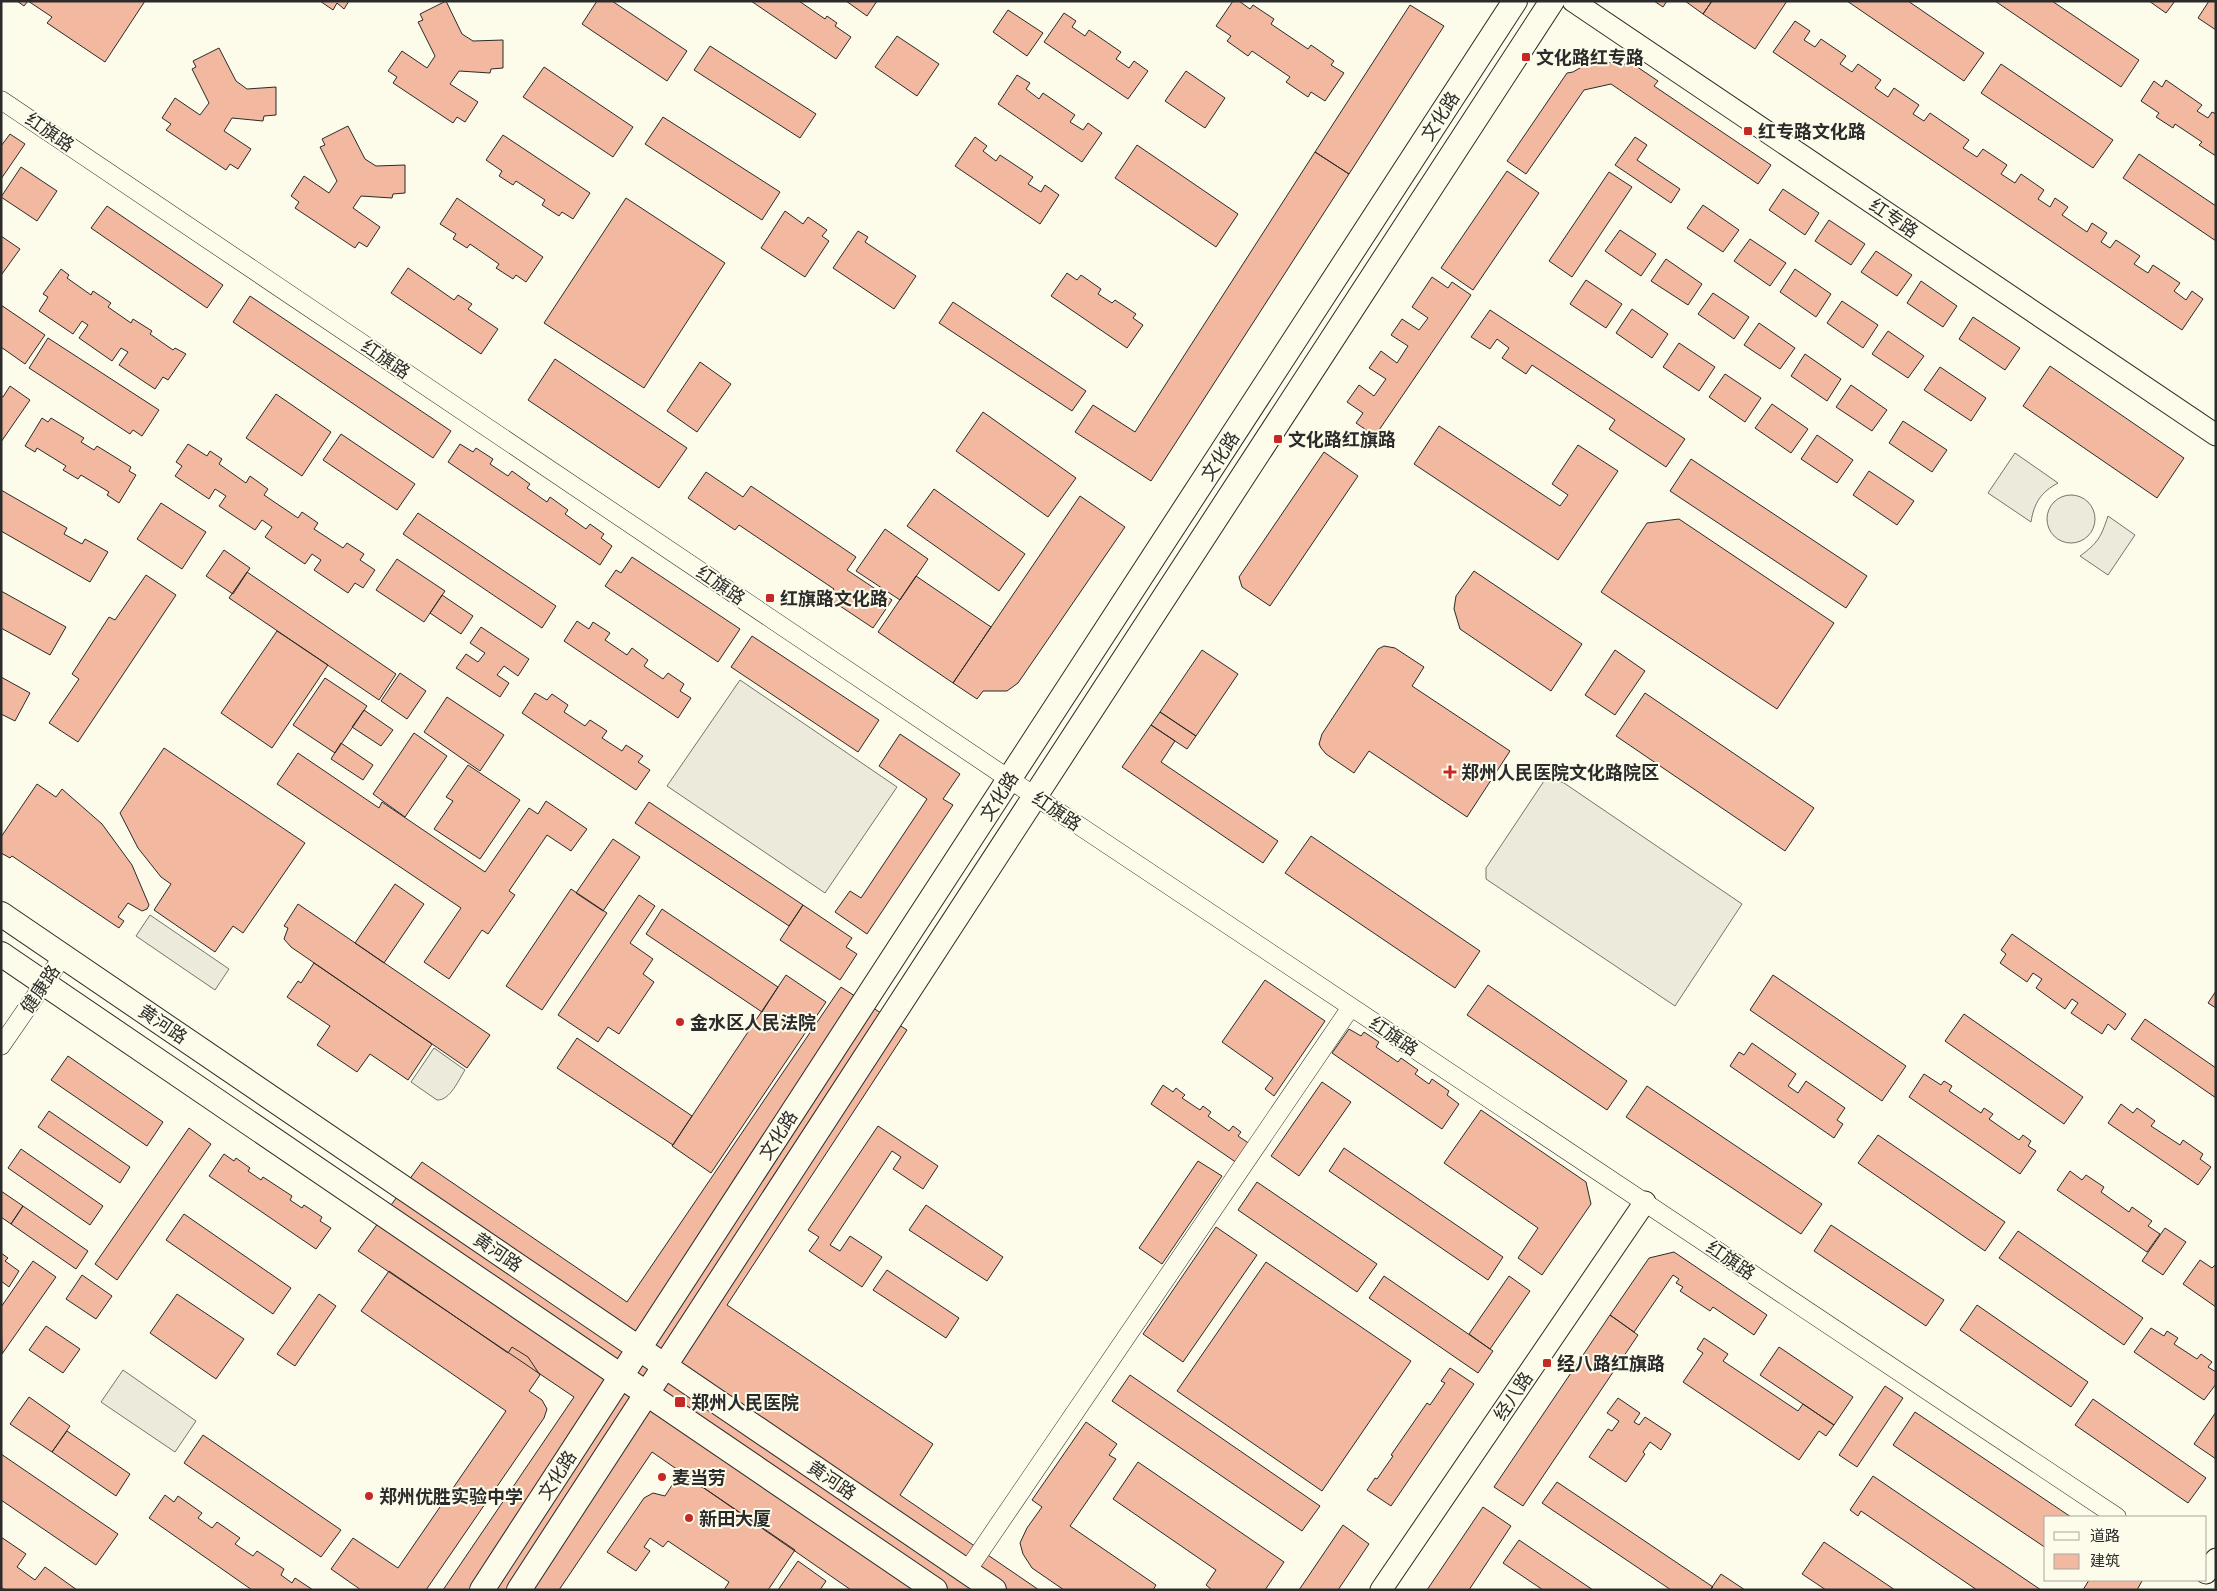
<svg xmlns="http://www.w3.org/2000/svg" width="2217" height="1591" viewBox="0 0 2217 1591" font-family="Raleway,'Noto Sans SC',sans-serif">
<rect width="100%" height="100%" fill="#fdfbea"/>
<path fill="#ecebdb" stroke="#74746e" d="M2015 453 2058 483C2041 492 2034 503 2031 522L1988 493Z
M2047 519a24 24 0 1 1 48 0a24 24 0 1 1-48 0Z
M2108 516 2135 535 2108 575 2080 556C2098 543 2101 537 2108 516Z
M1553 779 1564 783 1742 904 1675 1006 1486 879V868L1544 781Z
M434 1048 465 1070C459 1079 450 1101 437 1100L411 1082Z
M123 1370 196 1421 175 1452 101 1402Z"/>
<path fill="#eceadb" stroke="#74746e" d="M740 680 897 787 825 893 667 786Z
M150 915 229 969 215 990 136 936Z"/>
<path fill="#f2b8a0" stroke="#2b2b2b" d="M17 1H28L24 6Z
M28 1H145L105 62 47 23 52 17Z
M320 1H349L344 9 337 3 333 10Z
M446 1 462 34 473 41 503 40V68L491 69 490 73 459 71 450 84 478 102 465 122 457 117 453 123 393 83 397 77 388 71 402 51 427 68 435 56 418 22 423 20 420 14Z
M597 1H612L687 51 667 81 582 24Z
M751 1H799L825 19 827 16 837 23 835 26 851 37 836 59Z
M846 1H877L867 16Z
M1233 1H1239L1250 9 1253 5 1274 19 1271 24 1308 49 1311 45 1334 61 1331 65 1344 73 1325 101 1311 92 1308 97 1286 82 1290 77 1252 51 1248 56 1227 41 1231 36 1216 26Z
M1654 1H1667L1663 7Z
M1685 1H1712L1703 14Z
M1712 1H1787L1755 49 1703 14Z
M1847 1H1908L1984 53 1964 81Z
M1995 1H2052L2139 60 2121 87Z
M2149 1H2175L2166 13Z
M2209 1H2216V30L2198 18Z
M1410 5 1444 26 1349 174 1315 152Z
M1008 10 1043 33 1027 56 993 32Z
M1064 13 1076 21 1072 27 1085 36 1089 30 1121 52 1116 59 1129 68 1134 61 1148 71 1128 99 1044 42Z
M1795 21 1810 31 1804 40 1815 47 1821 39 1846 56 1840 64 1852 72 1858 64 1881 80 1875 88 1888 97 1894 88 1919 105 1913 114 1924 121 1930 113 1969 140 1963 148 1977 157 1983 149 2007 165 2001 174 2015 183 2021 174 2044 190 2038 199 2050 207 2055 198 2068 207 2062 215 2087 232 2092 223 2107 233 2101 242 2110 248 2116 240 2140 256 2134 264 2148 273 2153 265 2180 283 2174 291 2186 300 2192 291 2203 299 2182 330 1773 52Z
M897 36 939 64 917 96 875 67Z
M710 46 816 114 800 138 694 70Z
M219 48 236 81 247 89 276 87V115L264 116 263 121 232 118 224 131 251 149 238 169 230 164 226 170 166 130 171 124 162 118 175 98 200 115 209 103 192 69 196 67 193 61Z
M1627 60 1658 81 1654 86 1771 165 1758 184 1611 84 1584 90 1526 174 1507 161 1567 73 1573 72 1590 62 1607 61 1612 64 1619 62 1624 65Z
M2001 64 2113 140 2093 168 1981 93Z
M544 67 633 127 613 157 523 97Z
M1186 71 1225 98 1205 128 1165 101Z
M1017 75 1030 83 1026 89 1039 99 1043 93 1075 115 1070 122 1083 130 1088 123 1102 133 1082 162 998 104Z
M2166 80 2202 105 2197 111 2208 118 2212 112 2216 114V156L2199 145 2202 142 2175 124 2173 128 2156 117 2159 113 2141 101 2154 81 2162 87Z
M663 117 780 192 762 220 645 144Z
M348 126 365 159 376 166 405 165V193L393 194 392 198 361 196 353 208 380 227 367 247 359 242 355 248 295 208 299 202 291 196 304 176 329 193 337 181 320 147 325 145 322 139Z
M10 134 25 144 1 179V146Z
M503 135 590 193 573 219 562 212 559 216 542 205 545 200 516 181 513 185 499 176 502 171 486 160Z
M975 137 987 146 983 151 996 161 1000 155 1033 177 1028 184 1041 192 1045 185 1059 195 1040 224 955 166Z
M1635 137 1647 145 1637 160 1680 189 1671 203 1615 165Z
M1137 145 1238 214 1216 247 1115 178Z
M1315 152 1349 174 1151 481 1075 432 1093 405 1135 432Z
M2139 154 2216 206V241L2123 178Z
M21 167 57 191 37 221 1 197Z
M1507 171 1539 193 1473 290 1441 268Z
M1609 172 1632 187 1572 277 1549 261Z
M1783 189 1819 213 1805 235 1769 210Z
M457 198 543 257 526 282 516 275 513 279 496 268 499 264 470 244 467 248 453 239 456 234 440 224Z
M626 198 725 263 644 388 544 323Z
M1703 205 1739 230 1723 252 1687 228Z
M107 206 223 285 207 308 91 228Z
M785 211 803 224 808 217 827 230 822 236 829 241 805 277 761 248Z
M1829 220 1865 244 1851 265 1815 241Z
M1620 230 1656 254 1641 276 1605 251Z
M858 231 868 237 865 242 916 276 894 309 833 268Z
M1 236 20 249 2 274H1Z
M1750 239 1786 263 1770 286 1734 261Z
M1876 251 1912 275 1897 296 1861 272Z
M1666 259 1702 284 1688 305 1651 281Z
M408 268 454 300 458 295 472 304 468 309 498 329 481 354 391 293Z
M61 269 69 275 67 278 91 295 93 291 111 303 108 307 131 323 133 319 152 331 150 334 173 350 175 348 186 354 168 380 163 377 155 389 119 365 128 352 121 348 112 361 79 338 88 325 82 321 73 334 39 311 48 297 43 294Z
M1795 269 1831 294 1816 317 1780 292Z
M1067 273 1077 280 1081 275 1101 289 1098 294 1112 303 1115 300 1136 314 1133 318 1143 325 1127 348 1051 296Z
M1432 277 1448 288 1452 282 1471 295 1375 436 1356 423 1363 413 1347 402 1359 385 1374 396 1386 379 1369 368 1381 351 1397 363 1408 346 1391 335 1402 319 1419 330 1428 318 1412 307Z
M1586 280 1622 304 1606 328 1570 304Z
M1921 281 1957 306 1943 327 1907 303Z
M1713 293 1749 317 1734 339 1698 314Z
M250 296 451 431 433 458 233 322Z
M1842 301 1878 325 1863 348 1827 323Z
M953 302 1086 391 1072 411 939 323Z
M1 305 45 335 25 364 1 347Z
M1632 309 1668 334 1652 358 1616 333Z
M1490 310 1685 439 1666 467 1609 429 1615 420 1532 365 1526 374 1502 358 1509 348 1497 339 1490 349 1471 337Z
M1973 317 2020 348 2005 370 1959 339Z
M1759 323 1795 348 1780 369 1744 345Z
M1888 331 1924 356 1908 378 1872 354Z
M48 338 159 410 142 436 133 430 130 434 29 368Z
M1679 343 1715 367 1699 391 1663 367Z
M1805 354 1841 379 1827 401 1791 376Z
M555 359 687 448 659 488 528 400Z
M700 362 731 384 697 432 667 411Z
M2050 366 2184 458 2157 498 2023 406Z
M1940 367 1986 398 1971 421 1924 390Z
M1725 374 1761 398 1745 422 1709 397Z
M1851 385 1887 410 1872 431 1836 407Z
M10 386 30 400 1 442V396L3 397Z
M276 394 331 432 302 476 246 438Z
M1772 404 1808 429 1791 453 1755 428Z
M983 412 1076 478 1048 517 956 451Z
M42 418 48 422 51 418 84 438 81 442 94 450 97 446 131 467 129 471 136 475 119 503 107 495 109 492 81 475 78 479 63 470 66 466 37 448 35 452 25 446Z
M1903 421 1947 450 1932 472 1889 443Z
M1439 426 1560 506 1568 495 1552 484 1578 445 1618 471 1558 560 1414 464Z
M341 434 415 484 397 510 323 460Z
M1817 435 1853 460 1837 483 1801 459Z
M188 444 207 456 210 451 222 459 219 464 246 483 250 476 268 489 264 495 298 518 302 512 318 523 314 529 343 548 347 543 364 554 360 560 375 570 363 588 355 583 348 593 314 570 321 560 312 554 305 564 265 537 272 527 262 520 255 530 219 506 226 496 215 489 209 499 175 476 182 466 176 462Z
M460 444 473 452 476 448 493 459 490 464 508 476 512 471 530 484 527 488 547 502 550 497 568 510 565 514 586 529 590 524 604 534 601 538 612 546 600 565 448 462Z
M1324 452 1358 476 1270 606 1242 587 1239 577Z
M1691 459 1867 576 1846 608 1670 491Z
M1869 471 1914 501 1897 525 1853 495Z
M706 472 743 497 751 486 856 557 847 570 892 600 873 628 828 598 834 589 739 525 735 530 688 498Z
M934 489 1025 554 999 591 907 526Z
M1 490 67 528 64 534 82 544 85 539 108 552 90 582 1 531Z
M1080 496 1125 527 1018 683 1007 691H983L977 699 953 683Z
M161 503 206 532 182 569 137 539Z
M418 513 556 606 542 628 403 534Z
M1679 519 1834 623 1777 709 1601 592 1647 523Z
M885 529 928 559 900 600 856 571Z
M224 550 250 568 233 594 206 576Z
M632 557 740 629 718 662 605 586 616 570 621 573Z
M397 559 445 591 424 622 376 590Z
M1474 571 1582 644 1551 691 1460 629 1454 609 1456 596Z
M247 572 396 674 379 700 229 598Z
M146 575 176 595 78 742 49 723 79 679 72 674 109 617 115 620Z
M916 576 991 627 953 683 878 632Z
M1 591 66 627 50 655 1 628Z
M442 595 473 616 461 634 430 613Z
M577 621 589 629 593 622 610 633 605 640 627 655 632 648 648 660 644 666 663 679 668 673 684 684 680 691 691 698 678 718 564 641Z
M481 627 529 659 518 676 504 666 497 675 509 683 500 697 456 668 466 654 478 662 485 653 470 643Z
M277 631 328 665 272 748 221 713Z
M752 636 879 720 858 752 731 667Z
M1384 646 1395 648 1424 667 1412 686 1510 751 1467 817 1369 751 1354 773 1326 754 1321 748 1319 744 1322 734 1378 649Z
M1202 650 1238 674 1196 736 1160 712Z
M1615 650 1645 671 1615 715 1585 695Z
M400 673 426 691 407 719 381 701Z
M1 677 30 693 15 721 1 714Z
M325 678 367 706 335 753 293 725Z
M535 693 547 700 552 694 568 705 564 712 585 726 590 720 607 731 602 738 622 751 626 745 643 756 638 762 650 770 636 790 522 713Z
M1645 693 1814 808 1785 851 1616 736Z
M447 697 504 735 480 771 424 732Z
M364 710 393 730 381 746 352 727Z
M1160 712 1196 736 1187 749 1151 725Z
M1151 725 1175 741 1161 762 1278 841 1263 863 1122 767Z
M414 733 447 756 405 817 373 794Z
M900 734 960 774 943 799 953 805 867 934 835 912 850 891 861 898 927 799 879 766Z
M341 743 373 765 363 780 331 759Z
M164 748 305 843 243 933 233 926 215 952 154 910 171 884 161 877 138 848 120 813Z
M298 753 379 808 382 802 485 872 529 808 538 814 546 801 587 829 571 851 547 835 509 891 515 895 488 934 482 930 449 979 424 962 461 908 277 784Z
M468 765 520 800 480 859 434 829 453 801 446 797Z
M37 784 56 797 62 789 102 824 132 865 149 905 147 909 142 911 128 903 118 917 124 921 119 928 12 856 10 858 1 853V837Z
M649 802 803 905 789 926 635 823Z
M1311 836 1480 951 1455 988 1285 873Z
M613 839 640 857 603 911 576 893Z
M395 884 424 904 384 963 355 943Z
M571 889 607 913 542 1010 506 986Z
M639 895 655 906 630 943 653 959 643 974 654 982 619 1034 608 1027 598 1042 558 1015Z
M298 904 490 1035 467 1068 291 947 284 939 288 928 284 926Z
M803 905 852 938 846 947 857 954 840 980 780 940Z
M662 909 778 987 762 1012 646 934Z
M2012 934 2126 1014 2115 1030 2108 1024 2102 1034 2071 1013 2078 1003 2072 999 2065 1009 2036 988 2042 979 2033 973 2027 982 2000 963 2006 954 2001 950Z
M314 963 432 1044 408 1080 370 1054 357 1072 317 1045 330 1026 287 997 298 981 301 983Z
M786 975 826 1002 711 1173 672 1146Z
M1773 975 1906 1066 1882 1101 1750 1010Z
M1265 980 1325 1021 1274 1096 1265 1089 1273 1078 1222 1042Z
M1488 985 1627 1081 1607 1110 1467 1015Z
M841 987 907 1030 727 1305 933 1444 900 1495 1039 1590H851L652 1452 559 1590H443L574 1397 358 1251 422 1162 627 1302Z
M2216 991V1008L2208 1003Z
M1964 1014 2083 1097 2064 1124 1945 1041Z
M2145 1019 2216 1068V1098L2131 1039Z
M1349 1029 1361 1036 1364 1032 1379 1042 1376 1047 1398 1062 1401 1058 1418 1070 1415 1074 1429 1084 1432 1079 1449 1091 1447 1095 1459 1104 1442 1129 1332 1053Z
M577 1038 692 1116 673 1145 557 1068Z
M1752 1043 1796 1074 1788 1086 1798 1093 1806 1081 1845 1108 1837 1120 1843 1124 1834 1138 1730 1066 1739 1052 1744 1055Z
M68 1056 163 1122 147 1146 51 1080Z
M1924 1074 1941 1085 1944 1081 1952 1086 1949 1091 1981 1113 1984 1108 1993 1114 1989 1119 2019 1140 2023 1135 2031 1141 2028 1146 2036 1151 2020 1174 1909 1097Z
M1322 1082 1351 1102 1299 1176 1271 1156Z
M1163 1085 1173 1092 1176 1088 1185 1095 1182 1098 1200 1110 1203 1106 1211 1112 1208 1116 1229 1131 1233 1126 1241 1132 1238 1136 1250 1144 1237 1163 1151 1104Z
M1647 1086 1822 1204 1801 1234 1626 1117Z
M2121 1104 2133 1113 2137 1108 2155 1121 2151 1126 2180 1145 2183 1140 2203 1154 2200 1159 2211 1167 2198 1185 2108 1123Z
M1481 1110 1586 1182 1591 1204 1542 1275 1518 1258 1538 1228 1444 1163Z
M49 1111 130 1167 120 1183 38 1127Z
M878 1126 938 1166 923 1189 893 1169 901 1157 892 1151 830 1245 840 1251 850 1236 882 1257 862 1287 809 1251 819 1237 808 1230Z
M189 1128 211 1144 117 1280 95 1264Z
M1878 1135 2005 1222 1985 1251 1858 1163Z
M1344 1148 1503 1257 1488 1280 1329 1171Z
M21 1149 103 1206 90 1225 8 1168Z
M224 1154 234 1161 236 1158 250 1168 248 1171 261 1180 263 1177 292 1196 290 1200 302 1208 304 1205 322 1217 320 1221 331 1228 316 1249 209 1176Z
M1198 1161 1222 1176 1162 1264 1139 1248Z
M2070 1171 2082 1180 2086 1175 2104 1187 2101 1192 2129 1212 2132 1207 2152 1221 2148 1226 2160 1234 2147 1252 2057 1190Z
M1257 1182 1377 1264 1357 1292 1238 1210Z
M1 1191 23 1206 11 1224 1 1217Z
M926 1205 1003 1257 987 1281 909 1230Z
M23 1206 88 1251 76 1269 11 1224Z
M184 1214 291 1288 273 1314 166 1240Z
M1831 1225 1944 1300 1926 1326 1814 1251Z
M1216 1227 1257 1255 1183 1362 1143 1334Z
M2165 1228 2186 1242 2163 1275 2142 1261Z
M2018 1231 2143 1318 2124 1345 1999 1258Z
M1674 1252 1767 1315 1754 1335 1713 1307 1710 1311 1680 1291 1683 1287 1676 1283 1679 1279 1673 1275 1634 1332 1610 1315 1649 1258Z
M1 1253 8 1258 5 1261 19 1271 9 1287 1 1281Z
M2200 1260 2212 1268 2216 1264V1307L2183 1284Z
M33 1261 56 1277 2 1354 1 1307Z
M1266 1262 1411 1361 1322 1491 1177 1391Z
M887 1270 959 1318 946 1338 873 1290Z
M389 1271 508 1353 512 1347 528 1357 540 1375 529 1391 542 1400 547 1409 544 1418 426 1590H361L331 1569 353 1538 398 1568 506 1411 361 1311Z
M82 1275 112 1296 96 1319 66 1299Z
M1384 1276 1493 1351 1478 1373 1369 1298Z
M1509 1276 1530 1291 1490 1349 1469 1334Z
M177 1294 244 1339 216 1379 150 1333Z
M319 1294 336 1306 295 1366 277 1354Z
M1977 1305 2088 1382 2071 1407 1960 1330Z
M1610 1315 1638 1335 1523 1506 1494 1487Z
M46 1326 80 1349 63 1373 29 1350Z
M2151 1328 2164 1336 2167 1331 2178 1338 2174 1344 2197 1359 2201 1354 2212 1362 2208 1367 2216 1372V1384L2204 1400 2134 1352Z
M1704 1338 1728 1354 1723 1361 1798 1411 1803 1404 1834 1425 1826 1436 1819 1431 1799 1460 1683 1382 1703 1353 1697 1349Z
M1779 1347 1853 1397 1834 1425 1760 1375Z
M1450 1368 1474 1384 1391 1506 1367 1490 1375 1478 1377 1479 1393 1456 1391 1455 1427 1403 1430 1405 1445 1383 1441 1381Z
M1130 1375 1320 1506 1302 1531 1112 1401Z
M1885 1386 1903 1398 1857 1467 1839 1455Z
M29 1397 70 1426 52 1452 10 1424Z
M1618 1398 1640 1413 1634 1422 1639 1425 1645 1417 1671 1434 1661 1450 1650 1442 1643 1452 1645 1454 1626 1482 1589 1457 1608 1429 1612 1431 1619 1421 1607 1413Z
M2093 1399 2206 1478 2188 1503 2075 1425Z
M1915 1412 2071 1517H2046V1548L1893 1445Z
M2216 1412V1459L2194 1444Z
M1086 1422 1117 1444 1109 1455 1116 1459 1070 1526 1156 1585 1153 1590H1064L1032 1568 1023 1554 1020 1543 1027 1528 1042 1507 1032 1500Z
M67 1431 130 1474 116 1496 52 1452Z
M203 1435 341 1530 321 1557 184 1463Z
M1 1454 118 1534 96 1565 1 1500Z
M1138 1462 1284 1562 1265 1590H1212L1206 1585 1216 1570 1113 1499Z
M1873 1476 2041 1590H1977L1861 1511 1858 1516 1850 1510Z
M676 1479 685 1480 704 1488 795 1550 768 1590H724L729 1582 668 1541 663 1547 650 1538 644 1547 650 1551 636 1571 607 1552 644 1498 653 1493 665 1496Z
M1557 1482 1713 1587 1710 1590H1671L1542 1503Z
M165 1495 174 1502 178 1496 202 1513 198 1518 212 1528 217 1522 240 1538 235 1544 253 1556 257 1551 284 1569 281 1575 292 1583 295 1578 313 1590H252L149 1518Z
M1483 1507 1511 1526 1469 1590H1427Z
M1343 1525 1369 1544 1338 1590H1299Z
M1 1537 26 1554 17 1567 35 1580 45 1567 77 1590H5L1 1587Z
M1519 1540 1593 1590H1543L1503 1563Z
M1824 1542 1895 1590H1826L1802 1574Z
M798 1561 826 1581 820 1590H778Z
M1721 1574 1745 1590H1710Z
M2089 1580H2142V1581L2137 1590H2083Z"/>
<g fill="none" stroke-linecap="round" stroke-linejoin="round">
<defs>
<path id="minor" d="M1 100 1009 779 2117 1517
M1 1046 63 956
M967 1571 1351 1007"/>
<path id="tertiary" d="M1573 1 2216 435
M2206 1573 2216 1559
M1381 1590 1645 1202"/>
<path id="secondary" d="M1 914 994 1590
M1 954 935 1590
M482 1590 1515 1
M519 1590 1552 1"/>
</defs>
<use href="#minor" stroke="#2b2b2b" stroke-width="19"/>
<use href="#tertiary" stroke="#2b2b2b" stroke-width="23"/>
<use href="#secondary" stroke="#2b2b2b" stroke-width="26"/>
<use href="#minor" stroke="#fdfbea" stroke-width="18"/>
<use href="#tertiary" stroke="#fdfbea" stroke-width="21"/>
<use href="#secondary" stroke="#fdfbea" stroke-width="24"/>
</g>
<g fill="#c62828" stroke="#fdfbea" stroke-width="2">
<rect x="1521" y="52" width="10" height="10" rx="2.5"/>
<rect x="1743" y="126" width="10" height="10" rx="2.5"/>
<rect x="1273" y="434" width="10" height="10" rx="2.5"/>
<rect x="765" y="593" width="10" height="10" rx="2.5"/>
<path d="M1447.5 764.5h5v5h5v5h-5v5h-5v-5h-5v-5h5z"/>
<circle cx="680" cy="1022" r="5"/>
<rect x="1542" y="1358" width="10" height="10" rx="2.5"/>
<rect x="674" y="1396" width="12" height="12" rx="2.5"/>
<circle cx="662" cy="1477" r="5"/>
<circle cx="369" cy="1496" r="5"/>
<circle cx="689" cy="1518" r="5"/>
</g>
<g text-anchor="middle" dominant-baseline="central" stroke-width="4" stroke-linejoin="round" paint-order="stroke">
<g font-size="18" font-weight="bold" fill="#2b2b2b" stroke="#fdfbea" text-anchor="start">
<text x="1536" y="57">文化路红专路</text>
<text x="1758" y="131">红专路文化路</text>
<text x="1288" y="439">文化路红旗路</text>
<text x="780" y="598">红旗路文化路</text>
<text x="1461" y="772">郑州人民医院文化路院区</text>
<text x="690" y="1022">金水区人民法院</text>
<text x="1557" y="1363">经八路红旗路</text>
<text x="691" y="1402">郑州人民医院</text>
<text x="672" y="1477">麦当劳</text>
<text x="379" y="1496">郑州优胜实验中学</text>
<text x="699" y="1518">新田大厦</text>
</g>
<g font-size="18" fill="#2b2b2b" stroke="#fdfbea">
<text transform="translate(1440 116) rotate(-57)">文化路</text>
<text transform="translate(50 132) rotate(34)">红旗路</text>
<text transform="translate(1894 218) rotate(34)">红专路</text>
<text transform="translate(386 359) rotate(34)">红旗路</text>
<text transform="translate(1220 456) rotate(-57)">文化路</text>
<text transform="translate(721 585) rotate(34)">红旗路</text>
<text transform="translate(999 796) rotate(-57)">文化路</text>
<text transform="translate(1057 811) rotate(34)">红旗路</text>
<text transform="translate(40 989) rotate(-56)">健康路</text>
<text transform="translate(163 1024) rotate(34)">黄河路</text>
<text transform="translate(1394 1036) rotate(34)">红旗路</text>
<text transform="translate(778 1135) rotate(-57)">文化路</text>
<text transform="translate(498 1252) rotate(34)">黄河路</text>
<text transform="translate(1731 1260) rotate(34)">红旗路</text>
<text transform="translate(1513 1396) rotate(-56)">经八路</text>
<text transform="translate(557 1475) rotate(-57)">文化路</text>
<text transform="translate(832 1480) rotate(34)">黄河路</text>
</g>
</g>
<rect width="2217" height="1591" fill="none" stroke="#2b2b2b" stroke-width="5"/>
<rect x="2044" y="1516" width="162" height="65" fill="#fdfbea" stroke="#a9a89e"/>
<rect x="2054" y="1532" width="25" height="8" fill="#fdfbea" stroke="#a9a89e"/>
<text x="2090" y="1541" font-size="15" fill="#2b2b2b">道路</text>
<rect x="2054" y="1554" width="25" height="15" fill="#f2b8a0" stroke="#a9a89e"/>
<text x="2090" y="1566" font-size="15" fill="#2b2b2b">建筑</text>
</svg>
